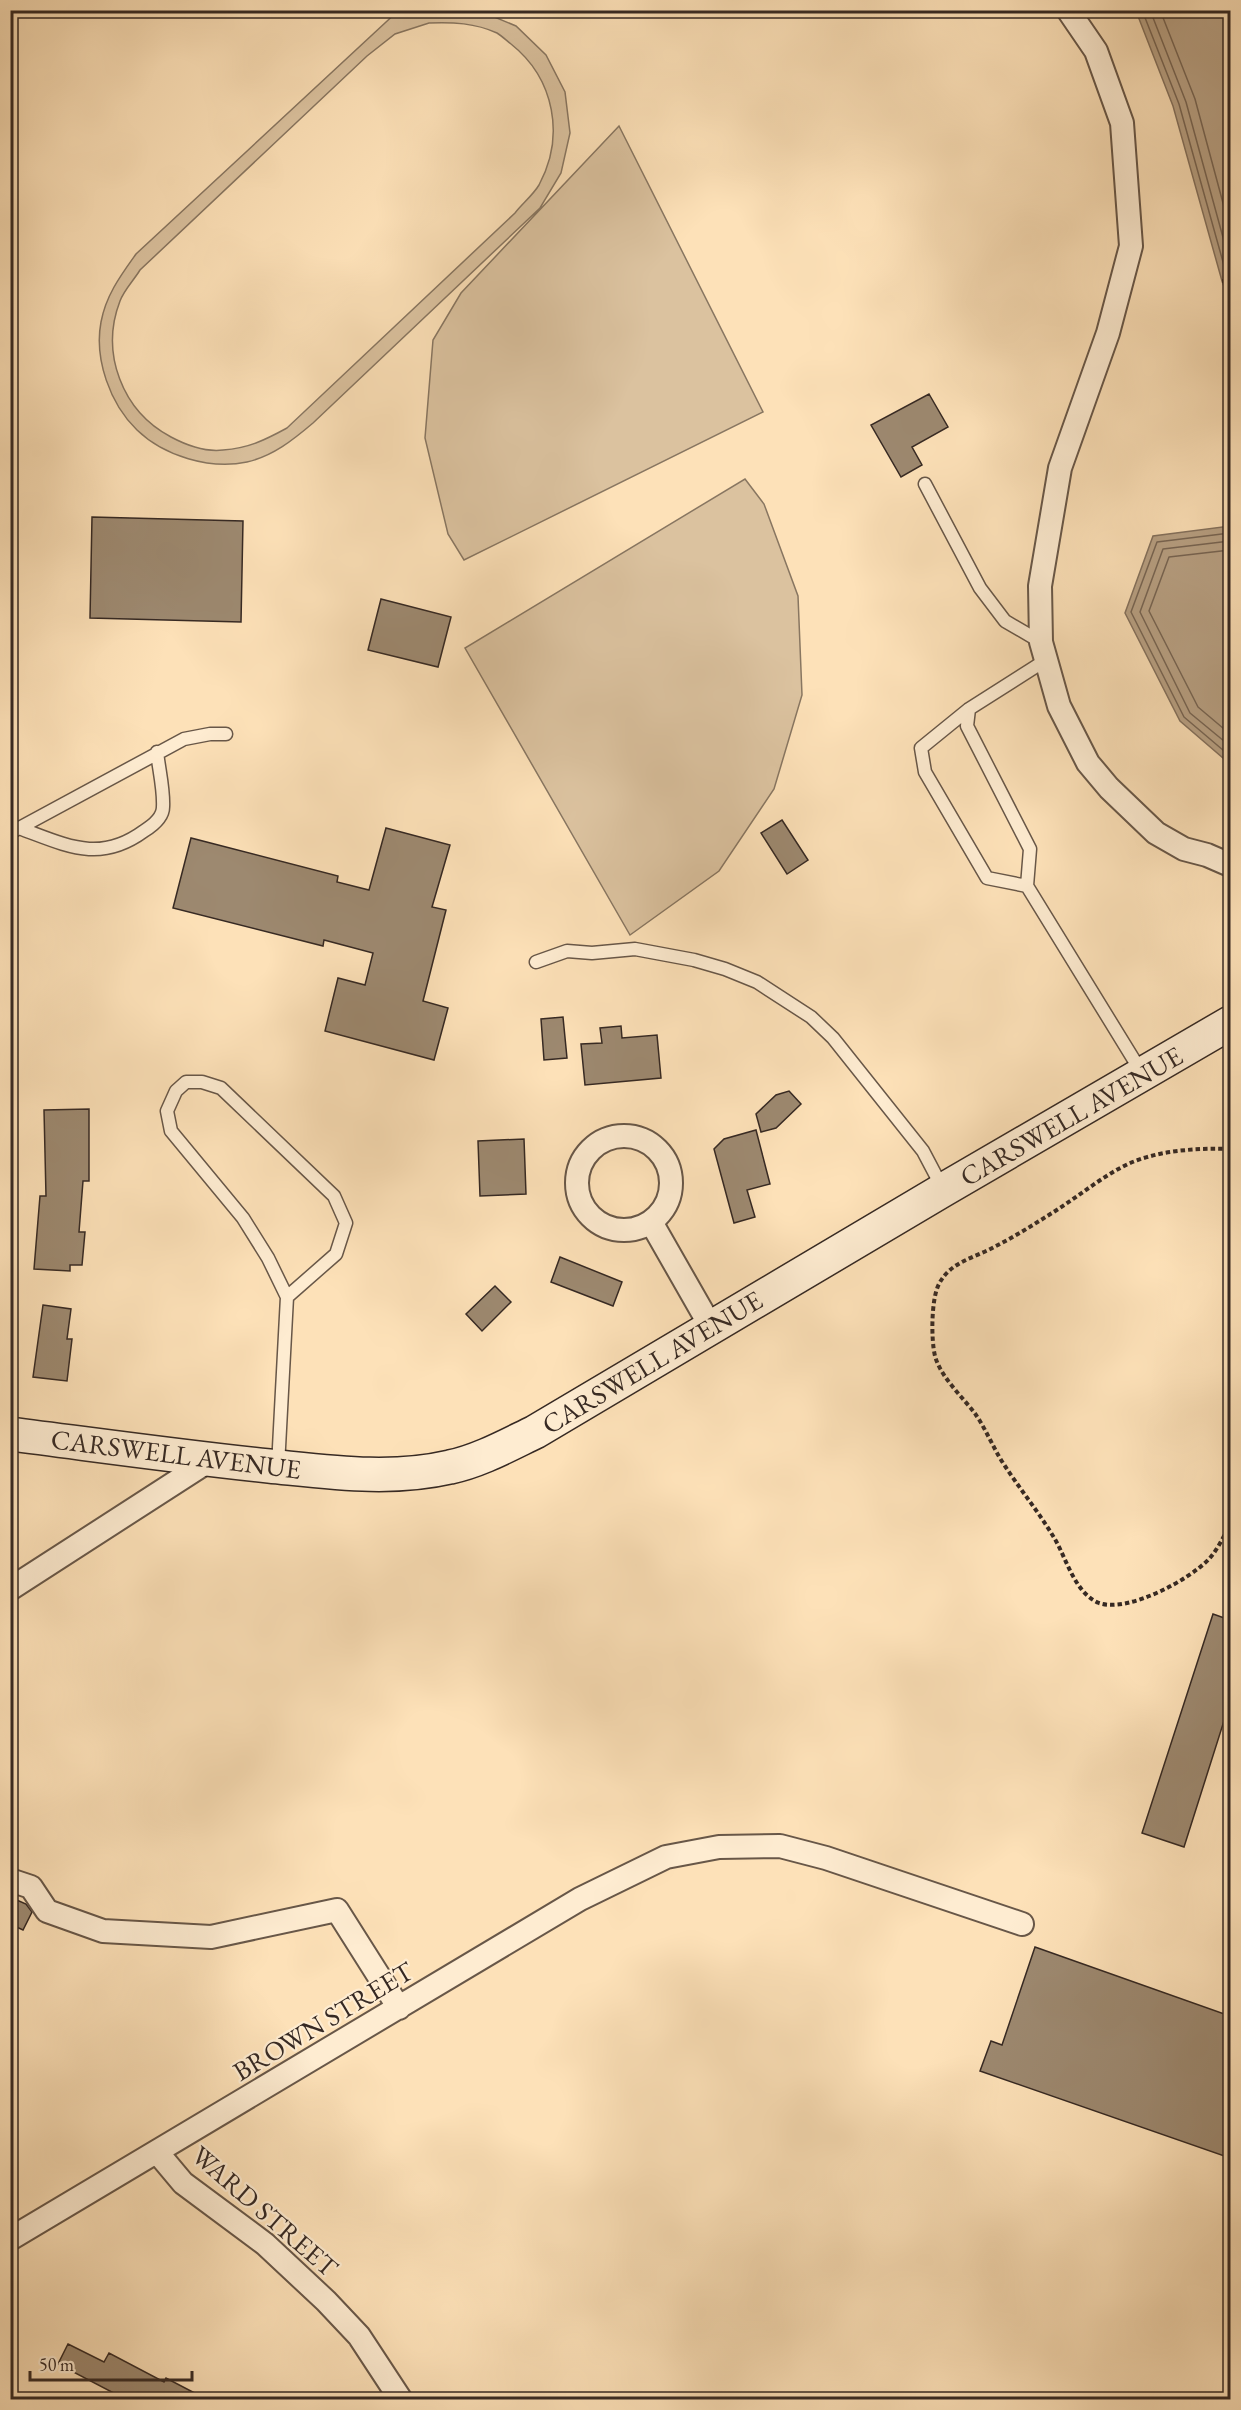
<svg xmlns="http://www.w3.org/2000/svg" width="1241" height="2410" viewBox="0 0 1241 2410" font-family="'EB Garamond',serif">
<rect width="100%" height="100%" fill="#fde1b8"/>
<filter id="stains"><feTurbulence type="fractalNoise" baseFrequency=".00333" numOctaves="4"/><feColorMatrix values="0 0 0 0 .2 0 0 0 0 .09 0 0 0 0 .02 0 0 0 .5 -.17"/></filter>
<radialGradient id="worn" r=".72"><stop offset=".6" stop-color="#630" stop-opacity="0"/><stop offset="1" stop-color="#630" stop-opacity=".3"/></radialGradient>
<path fill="#dbc29f" stroke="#887661" stroke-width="1.5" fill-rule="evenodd" d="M399 10 480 11 516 26 546 55 565 92 570 133 561 173 540 208 313 423C293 440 273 456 247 462 210 470 164 456 137 430 110 404 94 359 101 322 106 295 121 275 136 254ZM429 23C453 22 475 23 497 33 502 36 507 41 511 44 555 79 565 137 539 185 533 195 522 204 515 213L287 428C265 440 249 448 223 450 206 452 186 445 171 437 122 411 100 353 120 301 124 290 134 280 140 270L367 56 395 34Z
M619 126 763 412 464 560 448 534 425 438 433 340 461 293Z
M745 479 764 504 798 596 802 695 774 789 719 871 630 935 465 648Z"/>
<path fill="#b9a285" stroke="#85725e" stroke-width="1.5" d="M1136 11H1230V303L1222 281 1173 106Z
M1230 526V764L1180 721 1125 613 1153 536Z"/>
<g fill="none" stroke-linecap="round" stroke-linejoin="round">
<path stroke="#786654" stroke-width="1.5" d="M1142 10 1179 104 1230 287
M1150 10 1186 102 1230 263
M1160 10 1195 99 1230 229
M1230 533 1157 542 1131 612 1184 717 1230 756
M1230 541 1163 549 1140 612 1190 713 1230 746
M1230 550 1169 557 1149 611 1198 707 1230 734"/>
</g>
<path fill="#9d8970" stroke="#362923" stroke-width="1.5" d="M929 394 948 427 912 447 922 465 901 477 871 425Z
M92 517 243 521 241 622 90 618Z
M381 599 451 617 438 667 368 650Z
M782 820 808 860 787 874 761 833Z
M386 828 450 845 432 907 446 910 423 1001 448 1008 434 1060 325 1031 338 978 365 985 373 953 324 940 323 946 173 908 191 838 338 876 337 882 369 890Z
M563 1017 567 1058 544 1060 541 1019Z
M621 1026 622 1038 657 1035 661 1078 585 1085 581 1044 602 1043 600 1028Z
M789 1091 801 1104 776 1128 761 1132 756 1114 776 1095Z
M89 1109V1181H83L79 1232H85L82 1265H70V1271L34 1269 40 1196H46L44 1110Z
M756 1130 770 1184 747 1190 755 1217 734 1223 714 1149 724 1139Z
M524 1139 526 1194 480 1196 478 1141Z
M560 1257 622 1282 613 1306 551 1282Z
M495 1286 511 1302 482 1331 466 1314Z
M43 1305 71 1309 67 1339H72L67 1381 33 1377Z
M1213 1614 1230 1620V1702L1184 1847 1142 1833Z
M10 1897 26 1904 32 1912 23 1930 10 1924Z
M1035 1947 1230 2016V2158L980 2071 991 2041 1002 2045Z
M68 2344 104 2362 109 2353 164 2382 166 2378 208 2400H127L58 2364Z"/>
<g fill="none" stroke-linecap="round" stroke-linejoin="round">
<defs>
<path id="lane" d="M925 484 980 588 1005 621 1041 642
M969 709 967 726 1030 849 1027 886 1142 1073
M19 828C66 845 99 864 144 831 152 826 163 818 163 807 164 790 159 770 157 752
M10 833 184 739 210 734H226
M1027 886 987 878 925 772 921 748 969 709 1046 660
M536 962 567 951 592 953 635 949 694 960 725 969 757 982 811 1017 833 1038 923 1151 943 1189
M278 1466 287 1297 268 1258 243 1218 171 1131 167 1111 176 1091 186 1082H202L221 1088 334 1196 346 1223 336 1254 287 1297"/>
<path id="street" d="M1068 10 1096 51 1122 123 1131 246 1108 333 1060 468 1040 586 1041 642 1059 706 1088 763 1109 788 1156 833 1184 849 1207 855 1230 865
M577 1183a47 47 0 1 1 94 0a47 47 0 1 1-94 0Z
M651 1222 711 1327
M10 1589 210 1460
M10 1880 31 1887 47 1911 103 1931 211 1937 337 1910 399 2008
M157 2152 183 2183 265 2244 326 2301 359 2336 401 2400
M10 2239 580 1899 666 1857 719 1847 780 1846 826 1858 1022 1924"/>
<path id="secondary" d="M10 1434C97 1445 182 1457 269 1466 329 1472 390 1481 450 1467 479 1461 508 1445 535 1432L943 1190 1230 1023"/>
</defs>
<use href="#lane" stroke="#685748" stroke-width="15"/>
<use href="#street" stroke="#685748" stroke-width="26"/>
<use href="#secondary" stroke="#362923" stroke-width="36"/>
<path stroke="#362923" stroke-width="4" stroke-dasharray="4.5 3" stroke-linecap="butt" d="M1222 281H1230
M1230 1149C1197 1148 1159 1150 1128 1164 1101 1177 1078 1197 1052 1213 1033 1225 1014 1237 994 1247 974 1258 950 1262 939 1284 931 1299 931 1340 935 1356 941 1378 963 1397 976 1415 987 1431 994 1450 1005 1466 1022 1492 1041 1515 1056 1541 1067 1561 1076 1594 1099 1603 1128 1613 1189 1580 1209 1559 1218 1549 1224 1536 1230 1524"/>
<use href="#lane" stroke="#feecd1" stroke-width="12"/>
<use href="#street" stroke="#feecd1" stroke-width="22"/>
<use href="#secondary" stroke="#feecd1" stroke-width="33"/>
</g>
<g text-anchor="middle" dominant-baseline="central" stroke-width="4.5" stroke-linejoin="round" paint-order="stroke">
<g font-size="27" fill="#362923" stroke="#feecd1">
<text transform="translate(1071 1116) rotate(-30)">CARSWELL AVENUE</text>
<text transform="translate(652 1362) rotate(-31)">CARSWELL AVENUE</text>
<text transform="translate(176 1454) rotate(7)">CARSWELL AVENUE</text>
<text transform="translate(323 2021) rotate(-31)">BROWN STREET</text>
<text transform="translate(265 2211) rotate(41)">WARD STREET</text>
</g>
</g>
<rect width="1241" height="2410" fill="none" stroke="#fde1b8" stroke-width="36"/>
<rect x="12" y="12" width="1217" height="2386" fill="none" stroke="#362923" stroke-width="3"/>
<rect x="18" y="18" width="1205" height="2374" fill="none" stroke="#362923" stroke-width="1.5"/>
<path d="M30 2371v9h162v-9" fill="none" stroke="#362923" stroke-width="3"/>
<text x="39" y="2371" font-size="18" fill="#362923" stroke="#feecd1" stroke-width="4.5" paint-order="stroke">50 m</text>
<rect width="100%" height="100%" filter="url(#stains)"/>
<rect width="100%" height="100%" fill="url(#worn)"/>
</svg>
